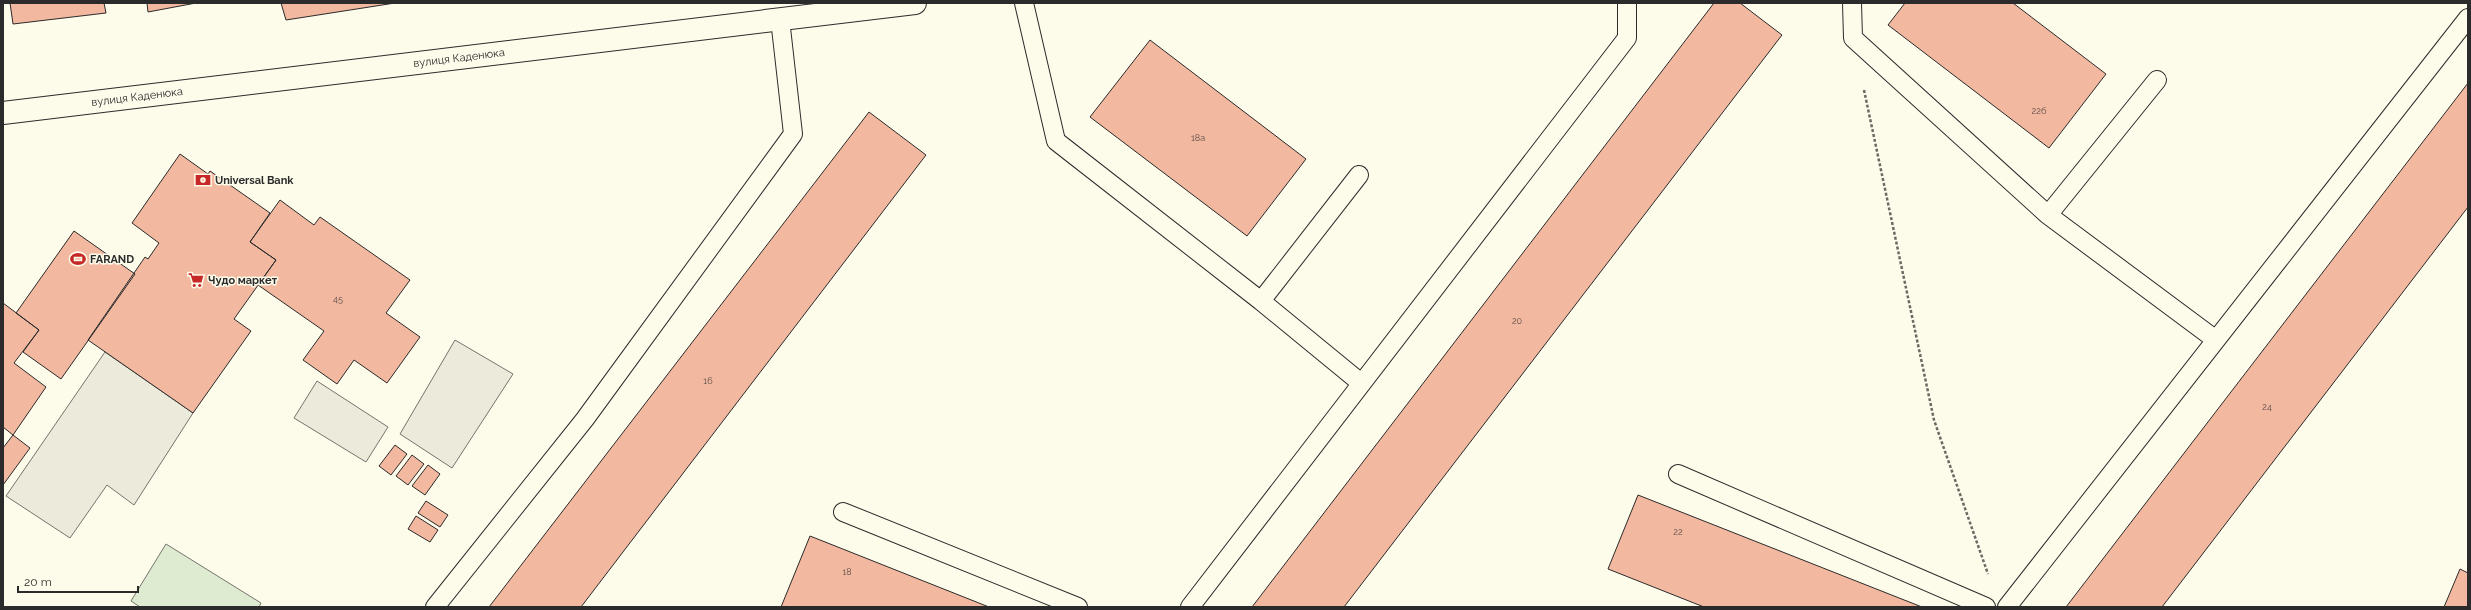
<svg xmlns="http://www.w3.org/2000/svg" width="2471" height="610" viewBox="0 0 2471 610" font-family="Raleway,sans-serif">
<rect width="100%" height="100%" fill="#fdfbea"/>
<path fill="#deebd1" stroke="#74746e" d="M166 544 261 603 259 607H140L131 601Z"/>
<path fill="#eceadb" stroke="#74746e" d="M455 340 513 374 452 468 400 434Z
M105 352 193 413 134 505 107 485 70 538 6 496Z
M317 381 388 427 366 462 294 418Z"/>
<path fill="#f2b8a0" stroke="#2b2b2b" d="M10 3H104L106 13 13 24Z
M147 3H196L148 12Z
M281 3H395L286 20Z
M1714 3H1740L1782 35 1344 607H1252Z
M1905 3H2013L2106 74 2049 148 1888 25Z
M1150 40 1306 159 1247 236 1090 117Z
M2468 83V207L2162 607H2066Z
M869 112 926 155 581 607H489Z
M180 154 208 174 210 171 270 213 250 242 276 260 234 319 251 331 193 413 88 340 145 257 148 259 159 243 132 223Z
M280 200 314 225 320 217 410 280 386 313 420 337 387 383 354 360 337 384 303 360 324 331 258 285 276 260 250 242Z
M74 231 135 274 61 379 23 352 39 330 16 313Z
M3 303 39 330 14 363 46 387 13 435 3 427Z
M13 435 30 448 3 485V448Z
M395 445 407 454 391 475 379 466Z
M412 455 424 464 408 485 396 476Z
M428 465 440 474 425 495 412 486Z
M1638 495 1922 607H1704L1608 569Z
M426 501 448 515 440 527 418 513Z
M416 516 438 530 430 542 408 529Z
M810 536 989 607H781Z
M2460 569 2468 573V607H2444Z"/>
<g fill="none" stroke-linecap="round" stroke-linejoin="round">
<defs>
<path id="service" d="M1024 3 1056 141 1261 301
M1852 3 1853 38 2048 215
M2157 80 2048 215 2216 340
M1359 175 1261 301 1361 383
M1678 474 1986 607
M843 512 1078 607
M435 607 585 419 793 134 780 19
M1190 607 1627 38V3
M2007 607 2468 18"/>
<path id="minor" d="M3 113 915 3"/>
</defs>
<use href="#service" stroke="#2b2b2b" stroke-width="20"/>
<use href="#minor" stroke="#2b2b2b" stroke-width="24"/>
<path stroke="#6a6964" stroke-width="2.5" stroke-dasharray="3 2" stroke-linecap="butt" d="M1864 90 1934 420 1988 574"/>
<use href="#service" stroke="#fdfbea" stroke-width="18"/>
<use href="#minor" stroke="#fdfbea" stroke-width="22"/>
</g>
<defs>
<symbol id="bank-bare" viewBox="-9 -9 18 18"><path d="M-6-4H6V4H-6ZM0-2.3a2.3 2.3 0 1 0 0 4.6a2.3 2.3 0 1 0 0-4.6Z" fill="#c62828" stroke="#fdfbea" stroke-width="2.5" paint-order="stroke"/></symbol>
<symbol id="stadium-bare" viewBox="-9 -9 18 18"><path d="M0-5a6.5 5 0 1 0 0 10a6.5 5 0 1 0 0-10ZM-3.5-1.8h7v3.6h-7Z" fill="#c62828" stroke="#fdfbea" stroke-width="2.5" paint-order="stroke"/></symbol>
<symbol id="supermarket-bare" viewBox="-9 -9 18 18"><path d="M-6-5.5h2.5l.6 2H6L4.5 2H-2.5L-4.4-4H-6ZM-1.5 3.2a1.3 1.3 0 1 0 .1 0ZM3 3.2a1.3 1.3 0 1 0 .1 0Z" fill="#c62828" stroke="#fdfbea" stroke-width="2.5" paint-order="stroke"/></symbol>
</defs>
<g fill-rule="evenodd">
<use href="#bank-bare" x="192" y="169" width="22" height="22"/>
<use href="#stadium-bare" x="67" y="248" width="22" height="22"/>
<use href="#supermarket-bare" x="185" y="269" width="22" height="22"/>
</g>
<g text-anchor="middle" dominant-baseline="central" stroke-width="3" stroke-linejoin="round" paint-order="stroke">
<g font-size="9" fill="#5d4e48">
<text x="2039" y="111">22б</text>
<text x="1198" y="138">18а</text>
<text x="338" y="299">45</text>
<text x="1517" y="321">20</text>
<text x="708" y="381">16</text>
<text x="2267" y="407">24</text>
<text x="1678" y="532">22</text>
<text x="847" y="572">18</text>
</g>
<g font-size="11" fill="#2b2b2b" stroke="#fdfbea">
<text transform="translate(459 58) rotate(-7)">вулиця Каденюка</text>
<text transform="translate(137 97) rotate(-7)">вулиця Каденюка</text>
</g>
<g font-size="11" font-weight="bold" fill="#2b2b2b" stroke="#fdfbea" text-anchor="start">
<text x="215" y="180">Universal Bank</text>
<text x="90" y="259">FARAND</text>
<text x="208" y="280">Чудо маркет</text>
</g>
</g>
<rect width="2471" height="610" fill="none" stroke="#2b2b2b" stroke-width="8"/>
<path d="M18 586v6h120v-6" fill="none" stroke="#2b2b2b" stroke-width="2"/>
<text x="24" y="586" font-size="12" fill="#2b2b2b" stroke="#fdfbea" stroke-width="3" paint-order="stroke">20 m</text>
</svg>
